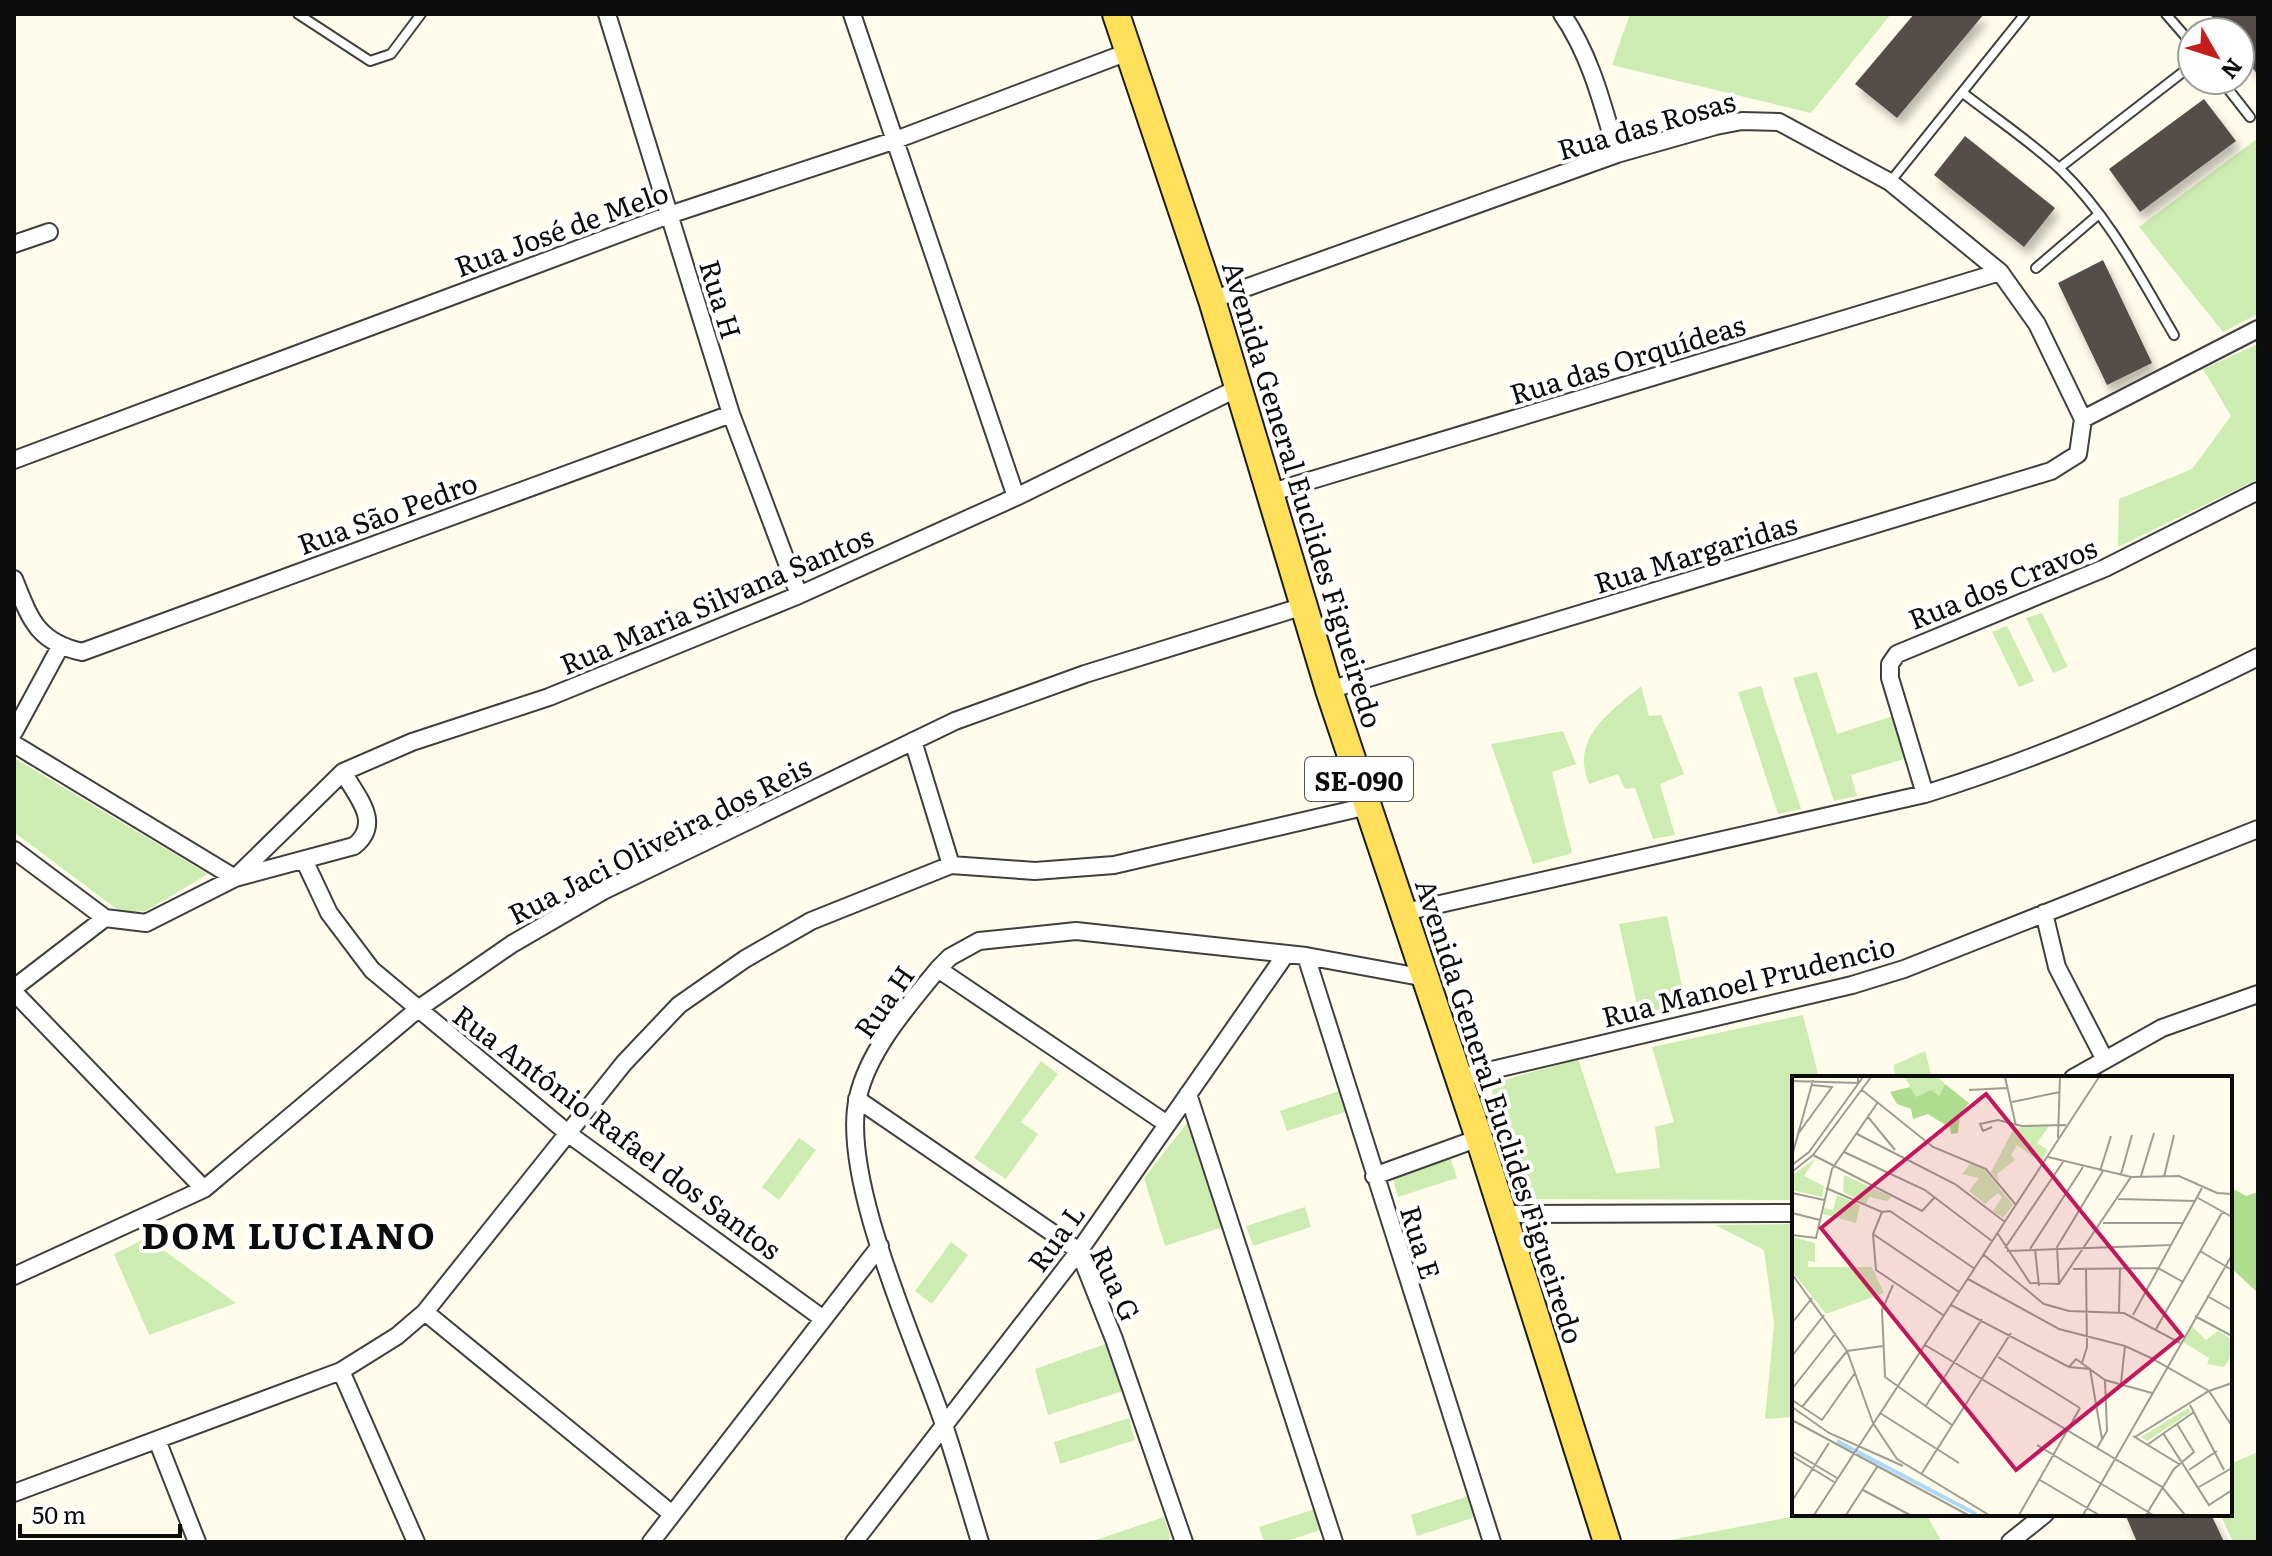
<svg xmlns="http://www.w3.org/2000/svg" width="2272" height="1556" viewBox="0 0 2272 1556" font-family="Literata,serif">
<defs>
<filter id="shadow"><feDropShadow dx="4.5" dy="8" stdDeviation="4" flood-color="#0004"/></filter>
</defs>
<rect width="100%" height="100%" fill="#fffceb"/>
<path fill="#cdecb2" d="M1630 14H1891L1811 113 1612 65Z
M2258 138V314L2223 332 2139 227Z
M2258 344V479L2118 547 2119 499 2192 469 2231 416 2203 369Z
M2042 613 2068 667 2053 673 2026 618Z
M2007 626 2034 681 2019 687 1992 632Z
M1817 672 1837 734 1893 716 1904 759 1851 775 1857 796 1834 801 1793 678Z
M1641 686 1649 716 1661 715 1684 774 1660 784 1675 835 1653 839 1635 788 1625 789 1618 774 1589 784C1570 738 1609 713 1641 686Z
M1761 686 1801 809 1778 814 1738 692Z
M1563 731 1576 764 1552 772 1572 853 1533 864 1491 744Z
M14 758 208 874 146 911 122 913 14 832Z
M1667 916 1687 1010 1640 1018 1619 924Z
M1803 1015 1819 1078H1794V1200L1519 1199 1490 1084 1578 1059 1616 1173 1660 1168 1655 1127 1674 1122 1652 1047Z
M1925 1051 1932 1078H1895L1894 1065Z
M1041 1061 1058 1074 1021 1122 1038 1134 1006 1179 974 1158Z
M1339 1091 1345 1112 1287 1131 1280 1111Z
M1191 1118 1223 1227 1165 1246 1144 1178Z
M799 1138 816 1150 779 1200 762 1187Z
M1450 1157 1457 1178 1398 1197 1392 1176Z
M1305 1207 1311 1227 1253 1246 1246 1226Z
M1794 1224V1417L1765 1419 1774 1324 1764 1250 1715 1225Z
M147 1238 236 1303 149 1335 114 1254Z
M951 1242 968 1255 932 1304 915 1291Z
M1105 1344 1123 1391 1048 1415 1035 1369Z
M1129 1418 1135 1440 1060 1464 1054 1442Z
M2258 1452V1542H2233L2220 1514H2230V1464Z
M1469 1496 1475 1517 1417 1536 1411 1515Z
M1318 1508 1324 1529 1283 1542H1264L1259 1527Z
M1806 1514H1926L1942 1542H1660Z
M1164 1517 1171 1539 1160 1542H1090Z"/>
<path fill="#afdd90" d="M2230 1187 2246 1196 2258 1192V1293L2230 1267Z"/>
<path fill="#554e48" filter="url(#shadow)" d="M1914 14H1984L1897 118 1855 84Z
M2210 14H2258V75L2240 51V32H2223Z
M2204 99 2236 141 2140 212 2109 169Z
M1965 136 2055 208 2024 247 1934 175Z
M2103 260 2152 363 2107 385 2058 283Z
M2125 1514H2211L2224 1542H2137Z"/>
<g fill="none" stroke-linecap="round" stroke-linejoin="round">
<defs>
<path id="lane" d="M298 14 370 61 391 54 421 14
M2166 14 2192 44
M2221 80 2250 117
M1963 93C1995 118 2030 141 2060 169 2109 216 2140 277 2174 335
M2059 168 2192 65
M1890 182 2025 14
M2036 268 2099 214"/>
<path id="street" d="M607 14 731 414 799 595
M852 14 1016 497
M1562 14C1591 56 1603 106 1617 154
M14 244 49 232
M1212 300 1617 154 1716 126 1742 121 1779 122 1890 182 2000 272 2037 324 2083 419 2078 454 2051 471 1329 690
M2083 419 2258 329
M14 460 669 215 893 141 1128 52
M1269 493 2000 272
M14 579C30 619 37 642 82 652L731 414
M14 732 60 647
M913 741 951 865
M14 744 235 878 343 772 412 742 549 697 799 595 1016 497 1238 388
M1925 794 1890 678V664L1897 654 2105 568 2258 491
M14 850 105 918
M305 862 329 913 372 970 570 1135 822 1318
M1405 912 1925 794C2040 758 2150 711 2258 657
M2044 913 2057 967 2104 1058
M1306 956 1492 1542
M938 969 1167 1124
M14 988 105 918 146 923 235 878 354 846C383 823 357 797 343 772
M14 992 204 1189
M1458 1078 1852 985 1904 969 2258 829
M2073 1078 2162 1028 2258 994
M1188 1094 1334 1542
M857 1099 1079 1251 1114 1339 1184 1542
M1374 1176 1479 1138
M1501 1214 1794 1213
M14 1276 204 1189 418 1009 512 944 603 891 955 721 1085 674 1304 606
M425 1312 672 1514
M341 1371 416 1542
M157 1440 197 1542
M14 1493 341 1371 397 1336 425 1312 624 1063 679 1005 745 959 811 921 951 865 1035 871 1114 865 1368 806
M651 1542 880 1246
M854 1542 1079 1251 1286 954
M980 1542C968 1503 957 1464 944 1425 917 1344 839 1178 858 1097 869 1049 908 1006 938 969L950 957 979 941 1076 931 1306 956 1426 978
M2010 1542 2045 1514"/>
<path id="primary" d="M1116 14 1212 300 1329 690 1479 1138 1607 1542"/>
</defs>
<use href="#lane" stroke="#3f3f3f" stroke-width="12"/>
<use href="#street" stroke="#3f3f3f" stroke-width="20"/>
<use href="#primary" stroke="#1d1d1d" stroke-width="30"/>
<use href="#lane" stroke="#fff" stroke-width="8"/>
<use href="#street" stroke="#fff" stroke-width="16"/>
<use href="#primary" stroke="#ffe05b" stroke-width="26"/>
</g>
<g text-anchor="middle" dominant-baseline="central" stroke-width="8" stroke-linejoin="round" paint-order="stroke">
<rect fill="#fff" stroke="#555" stroke-width="2" x="1305" y="757" width="108" height="44" rx="6"/>
<g font-size="26" font-weight="bold" fill="#0c0c0c">
<text x="1359" y="779">SE-090</text>
</g>
<g font-size="28" fill="#0c0c0c" stroke="#fff">
<text transform="translate(1646 124) rotate(-16)">Rua das Rosas</text>
<text transform="translate(561 228) rotate(-20)">Rua José de Melo</text>
<text transform="translate(722 299) rotate(73)">Rua H</text>
<text transform="translate(1627 358) rotate(-17)">Rua das Orquídeas</text>
<text transform="translate(1304 494) rotate(73)">Avenida General Euclides Figueiredo</text>
<text transform="translate(387 512) rotate(-20)">Rua São Pedro</text>
<text transform="translate(1695 552) rotate(-17)">Rua Margaridas</text>
<text transform="translate(2002 582) rotate(-22)">Rua dos Cravos</text>
<text transform="translate(716 599) rotate(-23)">Rua Maria Silvana Santos</text>
<text transform="translate(659 839) rotate(-27)">Rua Jaci Oliveira dos Reis</text>
<text transform="translate(1748 980) rotate(-14)">Rua Manoel Prudencio</text>
<text transform="translate(883 1001) rotate(-55)">Rua H</text>
<text transform="translate(1501 1111) rotate(72)">Avenida General Euclides Figueiredo</text>
<text transform="translate(618 1131) rotate(37)">Rua Antônio Rafael dos Santos</text>
<text transform="translate(1055 1237) rotate(-54)">Rua L</text>
<text transform="translate(1422 1242) rotate(73)">Rua E</text>
<text transform="translate(1117 1283) rotate(65)">Rua G</text>
</g>
<g font-size="36" font-weight="bold" letter-spacing="2" fill="#0c0c0c" stroke="#fff">
<text x="289" y="1233">DOM LUCIANO</text>
</g>
</g>
<g transform="translate(1792 1076)">
<rect width="440" height="440" fill="#fffceb"/>
<path d="M113 1H146L153 8 147 20 124 22ZM258 49 245 67 256 74 248 86 225 69 219 79 223 84 205 98 207 106 199 96 222 52ZM23 83 12 100 32 110 30 121 0 114V99ZM178 88 193 94 221 129 211 142 201 135 210 121 206 117 193 128 177 115 187 102 170 98ZM52 99 100 121 95 125 77 121 74 128 51 116ZM45 119 68 129 64 147 31 138 32 132 41 134ZM0 161 23 167V186L16 185V191H80L92 217 34 238 0 195ZM400 250 414 264 426 255 440 263V279L432 291 415 288 417 282 391 266ZM396 332 399 336 355 365 349 361Z" fill="#cdecb2"/>
<path d="M153 8 177 27 168 38 166 57 159 58 158 52 136 38 121 43 119 33 105 28 98 16 118 11 124 21 139 14 147 20Z" fill="#afdd90"/>
<path fill="none" stroke="#acd8fa" stroke-width="4" d="M45 365 184 438"/>
<path fill="none" stroke="#9e9c92" stroke-width="2" d="M213 1 224 50M0 5 66 7V1M70 14 141 71 194 93 224 129M177 14 215 12M220 26 268 16M76 41 103 74M200 51 191 55 188 48 206 44 230 50 274 49M6 58 40 11 20 9M65 58 163 108 213 146M266 62 268 1M52 76 133 114 200 165M21 79 130 135 143 121M0 80 21 4M256 81 339 101 387 100 425 117 440 118M0 89 17 76 71 1M308 95 319 60M0 96 21 79 79 1M329 98 340 59M349 100 362 57M372 101 382 59M34 112 90 136M0 117 32 124M406 122 440 141M326 123 404 125M0 137 28 144M311 147H391M81 158 167 216M206 158 238 207 267 208 339 101M0 159 24 162 40 93 86 26M213 172 271 86M238 173 291 91M243 173 247 210M215 175 380 169M408 175 440 194M192 179 252 228 277 235 332 237 388 267M281 193 366 192 391 206M0 198 55 275 81 347M176 203 267 253 333 270 359 282 417 315 440 350M267 208 265 171 311 95M101 209 90 234 93 301 160 349M415 220 440 234M159 229 277 291 298 293 310 363M327 236 328 192M151 239 84 194 81 158 90 136 98 135 183 193M341 239 410 112M403 240 440 260M0 247 20 222M364 253 431 135M133 269 370 411 393 439M0 280 32 239M206 281 288 332M290 287 295 271 294 193M277 291 284 283 313 304 360 317M329 307 333 270M0 313 44 257M0 324 30 344 63 297M398 329 432 394M0 331 37 357 111 390M10 331 55 275 91 270M133 331 190 243M88 337 167 387M0 344 176 439M81 347 105 383 197 439M371 357 417 429 440 414M341 360 387 388M343 361 417 315 440 307M245 369 361 439M355 369 402 336M305 372 315 355 313 304M0 375 45 402M0 380 42 406M397 394 425 375M130 397 219 257M248 404 307 439M407 411 440 392M71 414 118 439M0 425 37 367M22 439 307 1M54 439 85 391M227 439 288 332M291 439 440 179M354 439 382 393 402 376 385 348"/>
<path fill="#c2185b" fill-opacity="0.15" stroke="#c2185b" stroke-width="4" d="M194 18 390 260 224 394 29 152Z"/>
<rect width="440" height="440" fill="none" stroke="#0c0c0c" stroke-width="4"/>
</g>
<rect width="2272" height="1556" fill="none" stroke="#0c0c0c" stroke-width="32"/>
<g transform="translate(2216 56) rotate(129)"><circle r="38" fill="#ffffff" stroke="#9e9e9e" stroke-width="2"/>
<path d="M0-6L14 30L0 20L-14 30Z" fill="#c41d1c"/>
<text y="-12" font-size="22" font-weight="bold" text-anchor="middle" fill="#0c0c0c">N</text>
</g>
<path d="M20 1524v12h160v-12" fill="none" stroke="#0c0c0c" stroke-width="4"/>
<text x="32" y="1524" font-size="24" fill="#0c0c0c" stroke="#ffffff" stroke-width="6" paint-order="stroke">50 m</text>
</svg>
